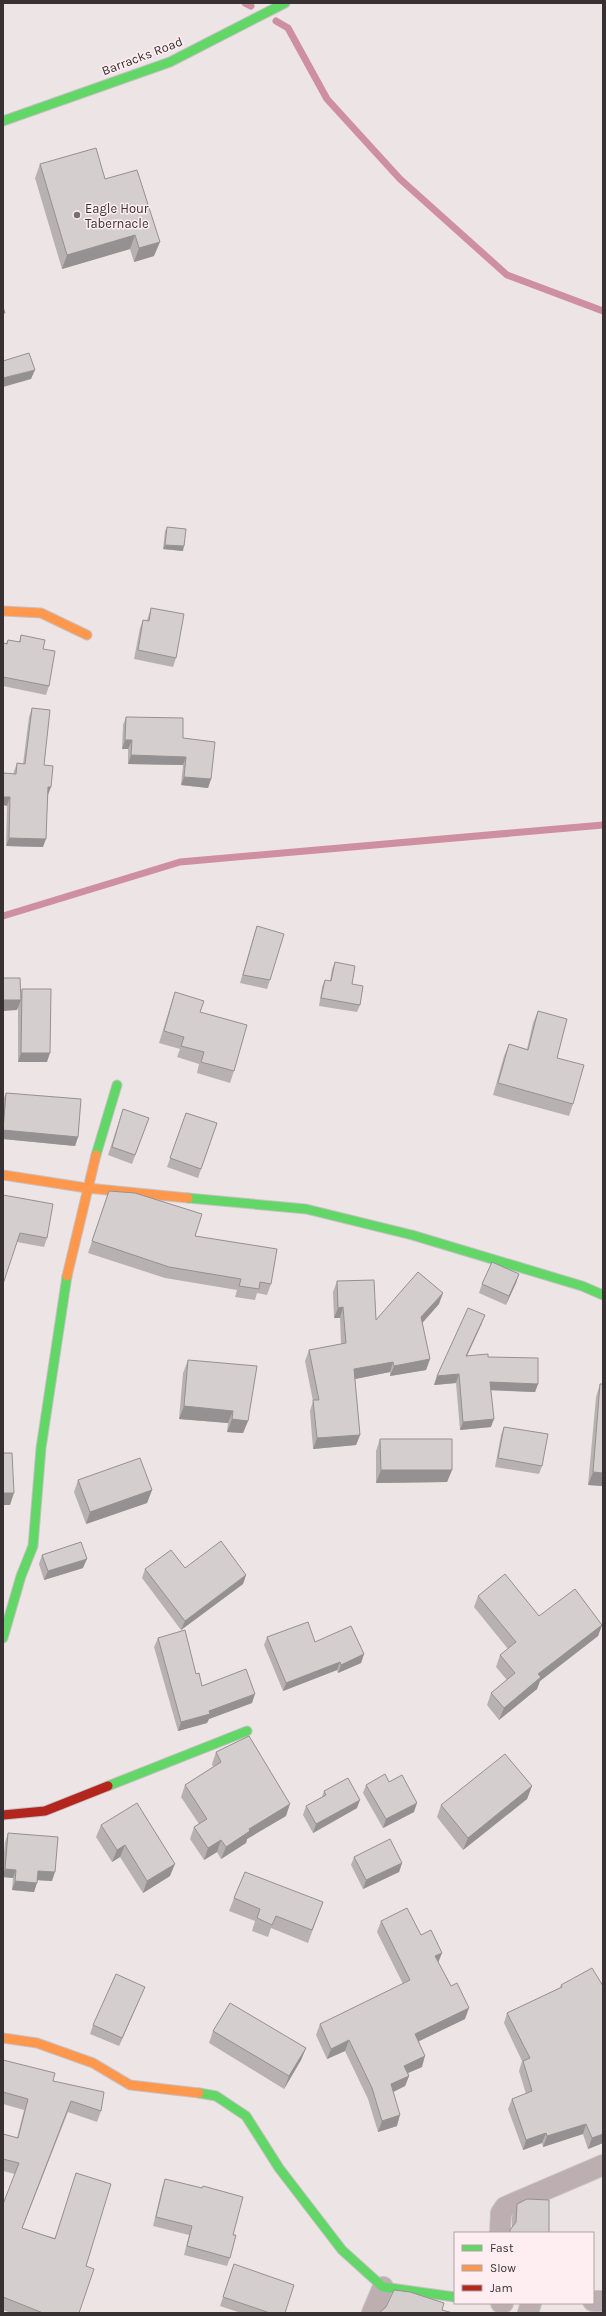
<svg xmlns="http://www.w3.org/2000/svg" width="606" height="2316" viewBox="0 0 606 2316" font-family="Karla,sans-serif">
<rect width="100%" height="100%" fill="#ede4e6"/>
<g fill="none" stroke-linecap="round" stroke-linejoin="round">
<path stroke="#ce8fa1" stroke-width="7" d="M245 3 251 6
M276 21 288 28 327 99 400 179 507 275 603 311
M3 916 180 862 603 825"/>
<defs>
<path id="street" d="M500 2233 501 2213 505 2207 603 2165
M593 2301H603
M501 2303H503
M372 2313 383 2287
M528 2313 531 2303"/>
<path id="fast" d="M3 121 170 62 285 3
M96 1155 117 1085
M188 1198 306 1209 412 1235 582 1286 603 1295
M3 1638 21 1576 33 1546 41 1448 67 1276
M108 1786 247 1731
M199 2093 216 2096 246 2116 279 2168 342 2250 383 2287 455 2297"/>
<path id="slow" d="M3 611 41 613 87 635
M3 1175 87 1188 188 1198
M67 1276 96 1155
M3 2038 37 2043 93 2063 130 2085 199 2093"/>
<path id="jam" d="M3 1815 45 1811 108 1786"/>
</defs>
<use href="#street" stroke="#c8c1c3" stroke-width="22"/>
<use href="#fast" stroke="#c8c1c3" stroke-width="11"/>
<use href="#slow" stroke="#c8c1c3" stroke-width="11"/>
<use href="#jam" stroke="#c8c1c3" stroke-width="11"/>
<use href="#street" stroke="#bdaeb2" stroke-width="20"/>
<use href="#fast" stroke="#63d668" stroke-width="9"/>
<use href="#slow" stroke="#ff974d" stroke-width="9"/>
<use href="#jam" stroke="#b3261e" stroke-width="9"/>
</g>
<path fill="#b7b1b2" d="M40 164 105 179 154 256 134 262 130 249 62 269 35 178Z
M167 527 183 551 163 549 165 531Z
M151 608 176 658 173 667 134 659 140 628 143 620H147Z
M21 635 43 649 49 686 46 695 3 686V643H6L8 640 19 642Z
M32 708 44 765 48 795H47L43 847 6 846 7 806 14 771 17 763 23 764 29 717Z
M126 717 183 738 211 779 208 788 181 785 183 765 128 764V749H122L123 725Z
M257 926 270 980 267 989 240 983 254 935Z
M335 962 352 984 360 1005 357 1012 319 1006 322 987 325 980 330 981 332 969Z
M22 989 47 1062H18V1007L17 1010Z
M175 992 200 1012 234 1071 230 1083 197 1073 199 1064 177 1057 180 1049 159 1043 171 1004Z
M538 1011 557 1058 573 1104 569 1116 493 1095 504 1056 509 1044 527 1049 533 1023Z
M6 1093 78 1137 75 1146 3 1139V1100Z
M123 1109 149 1118 132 1164 108 1155Z
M186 1113 217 1123 198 1178 167 1167Z
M109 1191 195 1236 271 1284 267 1295 257 1293 255 1300 235 1297 237 1290 165 1278 88 1253Z
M3 1195 47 1238 44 1247 17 1242Z
M519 1274 516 1283 506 1305 479 1293 482 1284Z
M337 1281 376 1320 439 1304 422 1322 430 1359 426 1370 390 1376V1372L355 1379 360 1435 356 1445 313 1449 310 1411 313 1401 305 1361 309 1350 341 1344 340 1318H334L333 1292Z
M482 1323 467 1356 488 1357 538 1384 535 1392 491 1390V1427L460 1430 456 1383 434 1385 437 1376Z
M188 1360 248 1421 243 1433 227 1432 228 1423 179 1419 183 1373Z
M600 1384H603V1486L588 1485 596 1397Z
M504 1427 542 1466 539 1474 495 1467 501 1435Z
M380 1439 452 1470 447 1482 376 1483V1451Z
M78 1480 152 1490 147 1503 86 1524 74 1492Z
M42 1555 83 1568 44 1580 39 1564Z
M185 1568 246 1575 243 1584 181 1630 142 1578 145 1569Z
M478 1596 539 1616 602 1625 598 1636 540 1681 537 1689 499 1720 487 1705 491 1693 507 1680 496 1667 500 1655 508 1649 474 1607Z
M267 1637 315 1642 364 1654 361 1663 338 1673 337 1670 283 1691 264 1645Z
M158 1638 196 1674 202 1686 252 1703 209 1719 207 1723 178 1731 154 1647Z
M216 1752 286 1816 247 1839 246 1843 221 1859 217 1852 204 1860 190 1839 194 1827 199 1824 181 1797 185 1785 213 1767 212 1764Z
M389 1782 414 1812 383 1828 363 1793 366 1785Z
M532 1786 527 1799 463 1850 437 1817 441 1805Z
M324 1791 357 1808 313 1833 303 1815 306 1806 322 1797Z
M101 1825 170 1876 143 1893 120 1857 112 1862 96 1837Z
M8 1833 52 1881 37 1880 34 1892 12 1890 13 1878 3 1877V1864L5 1842Z
M354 1857 402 1863 399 1872 363 1889 351 1865Z
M234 1898 323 1902 308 1943 271 1928 268 1937 252 1931 255 1921 229 1911Z
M381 1921 421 1935 438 1963 465 2019 419 2041 422 2067 408 2073 409 2076 405 2086 393 2092 397 2126 378 2132 368 2099 345 2051 327 2059 316 2035 320 2024 403 1984 377 1932Z
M561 1985 603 1986V2143L588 2149 583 2134 543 2147 542 2143 523 2150 508 2109 512 2099 526 2094 519 2071 522 2061 504 2023 507 2013 560 1988Z
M145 1987 141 1996 119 2046 90 2034 93 2025Z
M213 2031 306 2048 301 2060 284 2089 209 2043Z
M3 2060 53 2081 101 2111 97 2122 68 2112 22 2229 55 2238 76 2173 86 2266 79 2313H11L3 2310V2204L15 2174 3 2171V2134L17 2138 24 2110 3 2104Z
M165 2179 233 2235 230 2258 227 2266 184 2255 189 2235 153 2226 162 2188Z
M517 2204 549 2233H509L512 2228V2217Z
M234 2264 285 2313H241L220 2306Z"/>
<path fill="#959091" d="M135 235 130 249 62 269 67 255Z
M160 242 154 256 134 262 139 248Z
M35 370 31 379 3 387V378Z
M165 545 184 546 183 551 163 549Z
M125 740H132L128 749H122Z
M131 755 186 757 183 765 128 764Z
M184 777 211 779 208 788 181 785Z
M48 787H51L48 795H45Z
M3 797H10L7 806 3 805Z
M9 838 46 839 43 847 6 846Z
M3 1000H21L17 1010 3 1011Z
M21 1053H50L47 1062H18Z
M3 1130 78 1137 75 1146 3 1139Z
M519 1274 516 1283 506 1305 509 1296Z
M443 1293 439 1304 418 1328 421 1317Z
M343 1307 340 1318H334L338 1308Z
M485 1315 482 1323 463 1364 466 1356Z
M430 1359 426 1370 390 1376 394 1366Z
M393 1362 390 1372 350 1380 354 1369Z
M459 1374 456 1383 434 1385 437 1376Z
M490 1382 538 1384 535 1392 487 1390Z
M184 1406 233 1411 228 1423 179 1419Z
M232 1419 248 1421 243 1433 227 1432Z
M494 1419 491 1427 460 1430 463 1422Z
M360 1435 356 1445 313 1449 317 1438Z
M381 1470H452L447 1482 376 1483Z
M593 1472 603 1473V1486L588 1485Z
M152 1490 147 1503 86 1524 90 1512Z
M3 1493H14L10 1505H3Z
M87 1559 83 1568 44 1580 48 1571Z
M246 1575 243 1584 181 1630 185 1621Z
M602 1625 598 1636 540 1681 537 1689 499 1720 504 1708 538 1674Z
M364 1654 361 1663 338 1673 341 1665Z
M340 1662 337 1670 283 1691 286 1683Z
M255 1694 252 1703 209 1719 207 1723 178 1731 181 1722 209 1711Z
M532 1786 527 1799 463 1850 468 1838Z
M360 1800 357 1808 313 1833 316 1824Z
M417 1803 414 1812 383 1828 386 1819Z
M290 1804 286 1816 247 1839 246 1843 221 1859 226 1847 249 1829Z
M221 1840 217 1852 204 1860 208 1848Z
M125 1845 120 1857 112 1862 117 1850Z
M402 1863 399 1872 363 1889 366 1880Z
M175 1864 170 1876 143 1893 147 1881Z
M5 1869 16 1870 13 1878 3 1877V1874Z
M38 1871 55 1872 52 1881 35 1880Z
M15 1881 37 1883 34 1892 12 1890Z
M442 1953 438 1963 435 1956Z
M145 1987 141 1996 119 2046 122 2038Z
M469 2008 465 2019 411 2045 415 2034Z
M349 2040 345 2051 327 2059 331 2049Z
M306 2048 301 2060 284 2089 289 2076Z
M425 2056 422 2067 401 2076 404 2066Z
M409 2076 405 2086 387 2095 391 2084Z
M400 2115 397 2126 378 2132 382 2121Z
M586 2124 583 2134 543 2147 547 2136Z
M546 2133 542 2143 523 2150 526 2140Z
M603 2134V2143L588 2149 592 2138Z"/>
<path fill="#d5cecf" stroke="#959091" d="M96 148 105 179 137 170 160 242 139 248 135 235 67 255 40 164Z
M3 307 5 313H3Z
M29 353 35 370 3 378V361Z
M167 527 186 529 184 546 165 545Z
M151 608 184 614 176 658 138 650 143 620 149 621Z
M21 635 45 640 43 649 55 651 49 686 3 677V643L7 644 8 640 20 642Z
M32 708 50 710 44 765 53 766 51 787H48L46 839 9 838 10 797H3V773L16 774 17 763 25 764Z
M126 717 183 718V738L215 742 211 779 184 777 186 757 131 755 132 740H125Z
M257 926 284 934 270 980 243 975Z
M335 962 355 966 352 984 363 986 360 1005 321 998 325 980 331 981Z
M3 978H20L21 1000H3Z
M22 989H51L50 1053H21Z
M175 992 204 1001 200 1012 247 1025 234 1071 201 1062 204 1052 181 1046 184 1037 164 1031Z
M538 1011 567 1019 557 1058 584 1065 573 1104 498 1083 509 1044 528 1050Z
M6 1093 81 1099 78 1137 3 1130Z
M123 1109 149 1118 135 1155 112 1147Z
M186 1113 217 1123 201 1169 170 1158Z
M109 1191 135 1193 202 1214 195 1236 277 1249 271 1284 260 1282 259 1289 239 1286 241 1279 169 1267 92 1241Z
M3 1195 53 1204 47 1238 20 1233 3 1284Z
M492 1262 519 1274 509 1296 482 1284Z
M418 1272 443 1293 421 1317 430 1359 394 1366 393 1362 354 1369 360 1435 317 1438 313 1400H319L309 1350 346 1343 343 1307 338 1308 337 1281 374 1280 376 1320Z
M468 1308 485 1315 466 1356 488 1354V1357L538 1358V1384L490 1382 494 1419 463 1422 459 1374 437 1376Z
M188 1360 257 1366 248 1421 232 1419 233 1411 184 1406Z
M600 1384H603V1473L593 1472Z
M504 1427 548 1434 542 1466 498 1458Z
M380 1439H452V1470H381Z
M3 1453H12L14 1493H3Z
M140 1458 152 1490 90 1512 78 1480Z
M221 1541 246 1575 185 1621 145 1569 171 1550 185 1568Z
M81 1542 87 1559 48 1571 42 1555Z
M505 1574 539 1616 575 1589 602 1625 538 1674 541 1677 504 1708 491 1693 515 1673 500 1655 516 1642 478 1596Z
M308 1622 315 1642 351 1626 364 1654 341 1665 340 1662 286 1683 267 1637Z
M185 1630 196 1674 199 1673 202 1686 246 1669 255 1694 209 1711 210 1714 181 1722 158 1638Z
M249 1736 290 1804 249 1829 250 1831 226 1847 221 1840 208 1848 194 1827 207 1819 185 1785 221 1762 216 1752Z
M505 1754 532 1786 468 1838 441 1805Z
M385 1774 389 1782 402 1775 417 1803 386 1819 366 1785Z
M348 1778 360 1800 316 1824 306 1806 326 1795 324 1791Z
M137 1803 175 1864 147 1881 125 1845 117 1850 101 1825Z
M8 1833 58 1837 55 1872 38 1871 37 1883 15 1881 16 1870 5 1869Z
M390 1839 402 1863 366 1880 354 1857Z
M245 1872 323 1902 312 1930 276 1916 272 1925 257 1918 260 1909 234 1898Z
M407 1908 421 1935 431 1930 442 1953 435 1956 451 1986 457 1983 469 2008 415 2034 425 2056 404 2066 409 2076 391 2084 400 2115 382 2121 372 2088 349 2040 331 2049 320 2024 410 1980 381 1921Z
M592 1968 603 1986V2134L592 2138 586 2124 547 2136 546 2133 526 2140 512 2099 532 2091 523 2061 530 2058 507 2013 562 1987 561 1985Z
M116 1974 145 1987 122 2038 93 2025Z
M230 2003 306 2048 289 2076 213 2031Z
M3 2060 55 2073 53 2081 104 2092 101 2111 71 2101 22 2228 55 2239 76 2173 111 2184 86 2266 94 2269 79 2313H43L3 2297V2204L19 2163 3 2159V2134L18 2138 28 2099 3 2092Z
M165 2179 202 2188 203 2186 243 2197 233 2235H236L230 2258 187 2246 192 2226 156 2217Z
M527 2199 549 2200V2233H510V2230L516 2222 517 2204Z
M234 2264 294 2285 285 2313H270L223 2297Z
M394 2290 410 2292 444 2303 442 2310 453 2313H379L386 2307Z"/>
<circle fill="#777072" stroke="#ffeef1" stroke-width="1.5" cx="77" cy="215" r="4"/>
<g text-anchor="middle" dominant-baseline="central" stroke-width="3" stroke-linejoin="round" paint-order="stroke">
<g font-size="13" fill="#383133" stroke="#ffeef1">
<text transform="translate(142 56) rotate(-21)">Barracks Road</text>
</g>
<g font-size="13" fill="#383133" stroke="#ffeef1" text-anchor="start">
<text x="85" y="208">Eagle Hour<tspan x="85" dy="15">Tabernacle</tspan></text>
</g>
</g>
<rect width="606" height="2316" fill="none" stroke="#383133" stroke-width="8"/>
<rect x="454" y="2232" width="140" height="72" fill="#ffeef1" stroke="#afa2a5"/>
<rect x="462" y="2245" width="20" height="6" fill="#63d668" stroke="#afa2a5"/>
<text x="490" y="2252" font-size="12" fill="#383133">Fast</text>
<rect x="462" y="2265" width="20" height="6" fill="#ff974d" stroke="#afa2a5"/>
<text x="490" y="2272" font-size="12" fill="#383133">Slow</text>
<rect x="462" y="2285" width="20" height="6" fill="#b3261e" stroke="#afa2a5"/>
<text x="490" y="2292" font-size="12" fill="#383133">Jam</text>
</svg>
